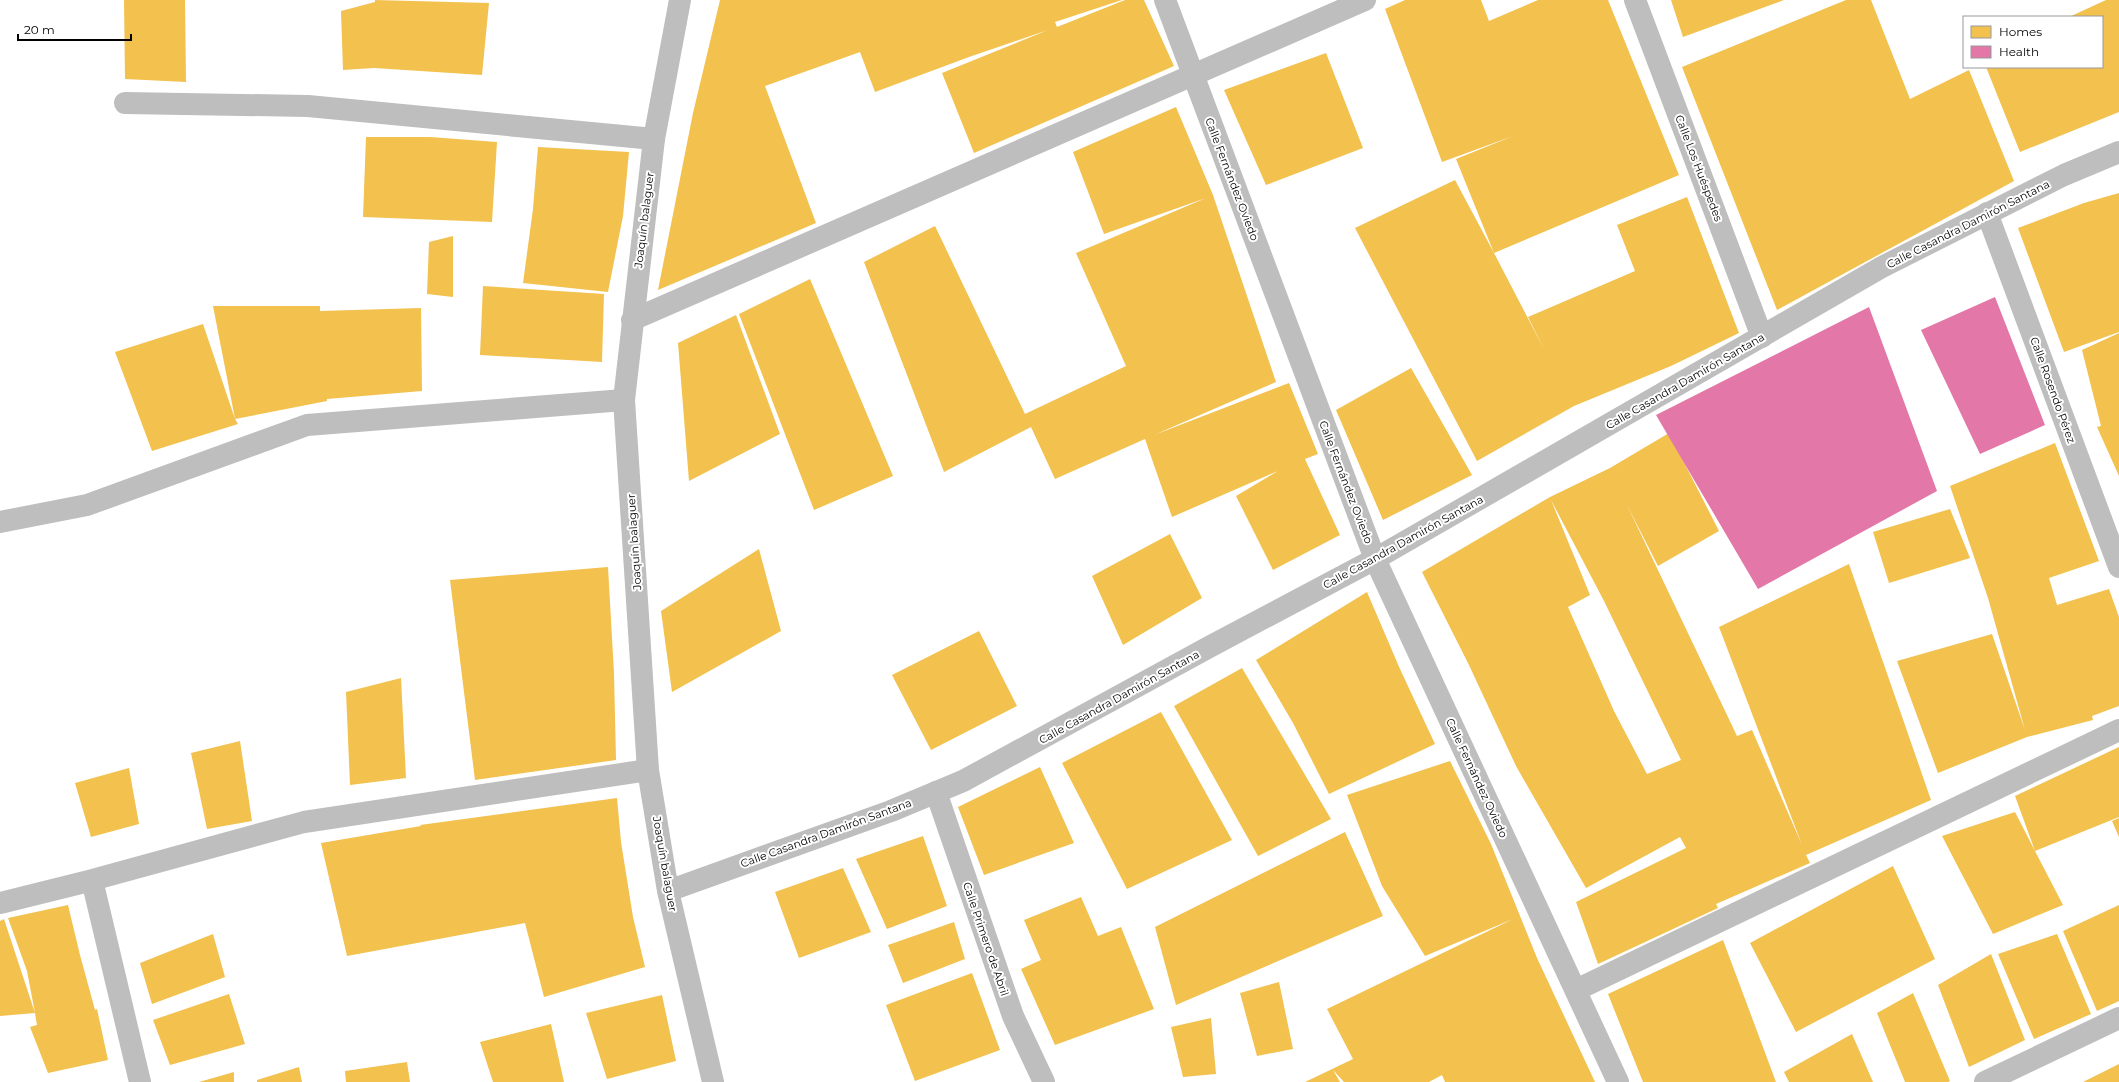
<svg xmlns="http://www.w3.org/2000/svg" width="2119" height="1082" viewBox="0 0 2119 1082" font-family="Montserrat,sans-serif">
<rect width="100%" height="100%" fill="#fff"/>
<path fill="#f2c14e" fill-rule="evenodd" d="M124 0H185L186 82 125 79Z
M375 0 489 3 482 75 374 68 343 70 341 11 375 2Z
M720 0H1122L1055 22 1057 27 1125 0H1144L1174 66 974 153 942 73 1048 30 969 57 875 92 860 52 765 86 816 223 658 290 693 113Z
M1405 0H1481L1489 21 1538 0H1608L1679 175 1494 253 1545 351 1528 317 1635 271 1617 225 1687 197 1739 333 1671 366 1574 406 1477 461 1355 228 1455 180 1494 253 1456 159 1513 136 1442 162 1385 9Z
M1671 0H1784L1683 37Z
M1846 0H1871L1910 99 1969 70 2014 181 1777 310 1682 67Z
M2106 0H2119V112L2020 152 1986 67H2102V17H2069Z
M1326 53 1363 148 1266 185 1224 90Z
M1176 107 1213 195 1276 382 1154 435 1289 383 1318 454 1305 459 1340 535 1273 570 1236 496 1278 471 1172 517 1145 439 1055 479 1031 427 944 472 864 262 935 226 1025 414 1126 366 1076 253 1206 198 1104 234 1073 152Z
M366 137H430L497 142 492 222 363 217Z
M538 147 629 152 623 216 608 292 523 283 533 209Z
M2119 193V332L2064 352 2018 228 2084 203Z
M453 236V297L427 294 429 242Z
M810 279 893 476 814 510 739 314Z
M483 286 604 294 602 362 480 355Z
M213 306H320V311L421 308 422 391 327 399V401L235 419 238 424 152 451 115 352 203 324 235 419Z
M736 315 780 434 689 481 678 343Z
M2119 333V476L2097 427 2101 426 2082 350Z
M1411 368 1472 475 1383 520 1336 410Z
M1669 433 1719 531 1658 566 1627 505 1737 736 1752 730 1802 845 1719 627 1849 564 1931 800 1806 855 1810 863 1716 904 1718 908 1598 964 1576 902 1686 848 1680 837 1586 888 1516 766 1468 663 1422 572 1550 497 1610 468ZM1551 500 1604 601 1681 760 1647 774 1614 711 1568 607 1590 595Z
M2055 443 2099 561 2049 578 2057 605 2109 589 2119 617V706L2092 716 2093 720 2027 737 1938 773 1897 661 1992 634 2025 730 1988 598 1950 486Z
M1950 509 1970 558 1889 583 1873 532Z
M1170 534 1202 598 1123 645 1092 576Z
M759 549 781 631 672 692 661 611Z
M608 567 614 673 616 760 475 780 450 580Z
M1367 592 1400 669 1435 744 1329 794 1293 723 1256 660Z
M979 631 1017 706 931 750 892 675Z
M1242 668 1331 819 1258 856 1174 706Z
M401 678 406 778 350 785 346 692Z
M1161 712 1232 840 1127 889 1062 763Z
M240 741 252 821 207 829 191 753Z
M2119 747V817L2035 851 2063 905 1993 934 1942 836 2015 812 2035 851 2015 796Z
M1450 761 1491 844 1537 958 1595 1082H1445L1442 1075 1429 1082H1344L1333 1070 1340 1082H1305L1353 1059 1327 1009 1513 919 1425 956 1382 886 1347 795Z
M1040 767 1074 843 984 875 958 807Z
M129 768 139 824 91 837 75 783Z
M617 798 621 842 633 917 645 967 544 997 525 923 347 956 321 843 421 826 420 825Z
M2119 818V837L2112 821Z
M1345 832 1383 916 1176 1005 1155 927Z
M923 836 947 906 887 929 856 859Z
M1893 866 1935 959 1796 1032 1750 943Z
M843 868 871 932 799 958 775 892Z
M1081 897 1098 936 1121 927 1154 1009 1055 1045 1021 969 1041 960 1024 920Z
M68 905 80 955 95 1010 97 1009 108 1060 48 1073 30 1027 37 1025 35 1013 0 1016V921L4 919 35 1013 27 971 8 918Z
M2119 905V1001L2097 1011 2063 931Z
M954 922 965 959 903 983 888 945Z
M213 934 225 977 152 1004 140 963Z
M2057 934 2091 1014 2034 1039 1998 954Z
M1723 940 1776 1082H1643L1608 994Z
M1991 954 2025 1040 1969 1067 1938 985Z
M972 973 1000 1050 915 1081 886 1005Z
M1279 982 1293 1049 1257 1056 1240 993Z
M1913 993 1950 1081 1948 1082H1905L1877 1013Z
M229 994 245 1044 170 1065 153 1020Z
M662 995 676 1061 607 1079 586 1013Z
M1211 1018 1216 1074 1183 1077 1171 1027Z
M551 1024 564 1082H493L480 1042Z
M1852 1034 1873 1082H1789L1784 1072Z
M407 1062 410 1082H346L345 1071Z
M2119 1064V1082H2083Z
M299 1067 302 1082H257V1080Z
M234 1072V1082H199Z"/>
<path fill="#e377a8" d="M1995 297 2045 425 1980 454 1921 330Z
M1869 307 1937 491 1758 589 1656 415Z"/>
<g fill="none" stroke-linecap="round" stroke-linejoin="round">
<path stroke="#bebebe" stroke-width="22" d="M1165 0 1375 559 1618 1082
M1635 0 1762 337
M125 103 308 106 654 139
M1987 213 2119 567
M632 320 1365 0
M0 522 87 505 307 425 624 400
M936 792 1013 1016 1044 1082
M0 903 97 879
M1576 990 2119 730
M140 1082 92 880 304 822 648 770
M1985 1082 2119 1018"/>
<path stroke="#bebebe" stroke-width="22" d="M680 0 654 139 624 400 648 770 668 891 713 1082
M668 891 891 811 963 781 1211 646 1375 559 1882 267 2064 175 2119 152"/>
</g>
<g text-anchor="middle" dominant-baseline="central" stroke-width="4" stroke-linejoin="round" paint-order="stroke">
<g font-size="11" fill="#000" stroke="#fff">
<text transform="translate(1699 168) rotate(69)">Calle Los Huéspedes</text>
<text transform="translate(1232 179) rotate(69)">Calle Fernández Oviedo</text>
<text transform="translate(644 220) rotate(-83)">Joaquín balaguer</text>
<text transform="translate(1968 224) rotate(-27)">Calle Casandra Damirón Santana</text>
<text transform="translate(1685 381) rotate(-30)">Calle Casandra Damirón Santana</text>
<text transform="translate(2053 390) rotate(70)">Calle Rosendo Pérez</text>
<text transform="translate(1346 482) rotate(69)">Calle Fernández Oviedo</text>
<text transform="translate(634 542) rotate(-94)">Joaquín balaguer</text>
<text transform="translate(1403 542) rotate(-29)">Calle Casandra Damirón Santana</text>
<text transform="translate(1119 697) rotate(-29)">Calle Casandra Damirón Santana</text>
<text transform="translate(1477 778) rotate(65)">Calle Fernández Oviedo</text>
<text transform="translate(826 833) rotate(-20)">Calle Casandra Damirón Santana</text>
<text transform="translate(665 864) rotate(80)">Joaquín balaguer</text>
<text transform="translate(986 939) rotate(71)">Calle Primero de Abril</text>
</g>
</g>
<rect x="1963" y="16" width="140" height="52" fill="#ffffff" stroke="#999999"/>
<rect x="1971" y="26" width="20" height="12" fill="#f2c14e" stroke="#999999"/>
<text x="1999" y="36" font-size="12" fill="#000000">Homes</text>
<rect x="1971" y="46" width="20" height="12" fill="#e377a8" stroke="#999999"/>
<text x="1999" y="56" font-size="12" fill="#000000">Health</text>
<path d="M18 34v6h113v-6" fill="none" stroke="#000000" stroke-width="2"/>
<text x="24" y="34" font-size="12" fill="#000000" stroke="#ffffff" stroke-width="3" paint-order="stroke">20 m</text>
</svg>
